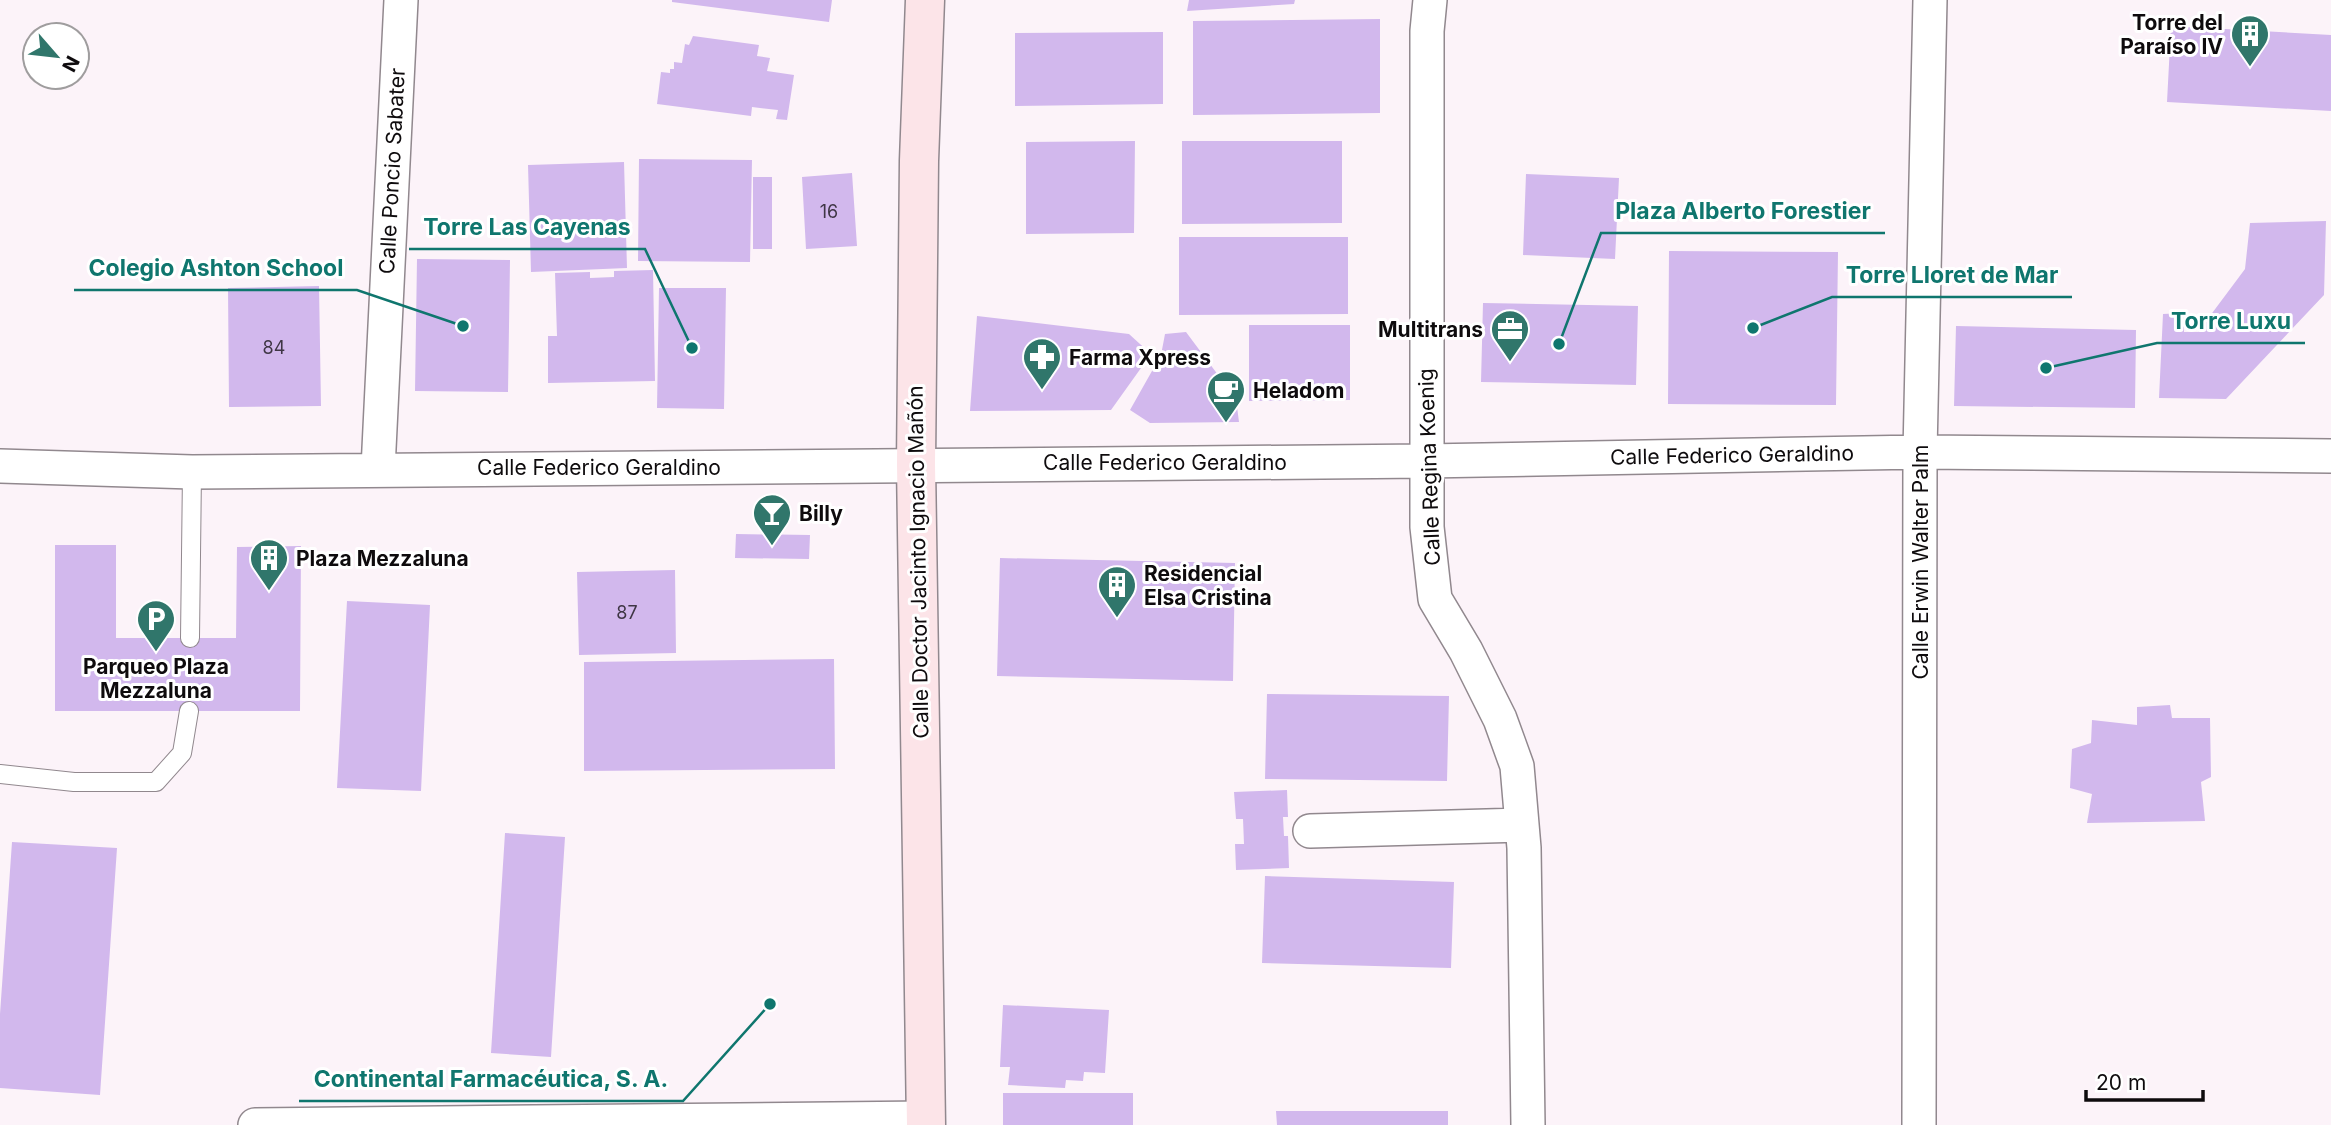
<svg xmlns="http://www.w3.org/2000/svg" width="2331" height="1125" viewBox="0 0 2331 1125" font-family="Inter,sans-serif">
<rect width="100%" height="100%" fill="#fcf3f9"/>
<path fill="#d2b8ed" d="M672 0H832L829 22 672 2Z
M1189 0H1295L1294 4 1187 11Z
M1380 19V113L1193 115V21Z
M2171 26 2331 35V111L2167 102Z
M1163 32V104L1015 106V33Z
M693 36 759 45 757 56 770 58 767 71 794 75 787 120 776 119 778 110 752 107 751 116 657 104 661 72 670 73V69H674V62L682 63 685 44 689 45Z
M1135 141 1134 233 1026 234V142Z
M1182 141H1342V223L1182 224Z
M639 159 752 160 750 262 638 261Z
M624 162 627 268 531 272 528 165Z
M852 173 857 246 806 249 802 177Z
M1526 174 1619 178 1615 259 1523 255Z
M753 177H772V249H753Z
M2326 221 2324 295 2226 399 2159 398 2163 314 2184 313V332H2198L2245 269 2250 223Z
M1179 237H1348V314L1179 315Z
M1669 251 1838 252 1836 405 1668 404Z
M417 259 510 260 508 392 415 391Z
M653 270 655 381 548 383V336H557L555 273 590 272V278L614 277V271Z
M319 286 321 406 229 407 228 288Z
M659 288H726L724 409 657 408Z
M1483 303 1638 306 1636 385 1481 382Z
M977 316 1129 334 1151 354 1111 410 970 411Z
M1249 325H1350V400L1249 401Z
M1956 326 2136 330 2135 408 1954 406Z
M1186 332 1236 399 1239 422 1150 423 1130 410 1161 355 1165 334Z
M736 534 810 535 809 559 735 558Z
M55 545H116V638H236L237 547 301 546 300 711H55Z
M1000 558 1235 563 1233 681 997 676Z
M675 570 676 653 579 655 577 572Z
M347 601 430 605 421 791 337 788Z
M834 659 835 769 584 771V662Z
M1267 694 1449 696 1447 781 1265 779Z
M2170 705 2172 718H2210L2211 777 2201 782 2205 821 2087 823 2092 794 2070 788 2072 749 2091 743 2092 720 2137 725V707Z
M1287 790 1288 817H1283L1284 836H1288L1289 868 1236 870 1235 844H1244L1243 819H1236L1234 792Z
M505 833 565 837 551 1057 491 1053Z
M12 842 117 848 100 1095 0 1088V1014Z
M1265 876 1454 882 1451 968 1262 963Z
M1003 1005 1109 1010 1105 1073 1084 1072 1083 1081 1066 1080 1065 1088 1008 1085 1010 1067H1000Z
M1003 1093H1133V1125H1003Z
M1276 1111H1448V1125H1277Z"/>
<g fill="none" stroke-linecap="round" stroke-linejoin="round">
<defs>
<path id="lane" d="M190 638 192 472
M0 774 74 782H156L182 753 189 711"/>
<path id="street" d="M1430 0 1427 31V527L1435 599 1466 651 1500 719 1517 766 1524 848 1528 1125
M0 466 192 472 1426 461 1920 452 2331 456
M378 469 401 0
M1310 831 1522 825
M255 1125 926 1118
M1919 1125 1920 452 1930 0"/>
<path id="secondary" d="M925 0 919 161 916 464 926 1125"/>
</defs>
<use href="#lane" stroke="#91888e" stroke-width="20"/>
<use href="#street" stroke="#91888e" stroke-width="36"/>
<use href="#secondary" stroke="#91888e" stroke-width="41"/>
<use href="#lane" stroke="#fff" stroke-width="18"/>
<use href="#street" stroke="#fff" stroke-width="33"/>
<use href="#secondary" stroke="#fce4e8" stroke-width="38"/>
</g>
<defs>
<symbol id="building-pin" viewBox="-11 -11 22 30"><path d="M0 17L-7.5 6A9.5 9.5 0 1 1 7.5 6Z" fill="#30766b" stroke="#fff"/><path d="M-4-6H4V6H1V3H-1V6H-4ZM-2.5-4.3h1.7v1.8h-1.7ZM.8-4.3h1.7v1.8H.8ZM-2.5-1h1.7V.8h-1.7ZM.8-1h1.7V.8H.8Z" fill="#fff"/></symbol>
<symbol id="office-pin" viewBox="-11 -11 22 30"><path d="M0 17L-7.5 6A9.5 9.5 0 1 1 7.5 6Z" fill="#30766b" stroke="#fff"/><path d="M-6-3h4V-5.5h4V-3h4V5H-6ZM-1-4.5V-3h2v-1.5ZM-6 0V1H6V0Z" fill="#fff"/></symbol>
<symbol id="pharmacy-pin" viewBox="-11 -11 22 30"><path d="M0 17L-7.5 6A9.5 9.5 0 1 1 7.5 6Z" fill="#30766b" stroke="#fff"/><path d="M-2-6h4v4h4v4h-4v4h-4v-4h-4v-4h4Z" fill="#fff"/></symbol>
<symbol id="cafe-pin" viewBox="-11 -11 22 30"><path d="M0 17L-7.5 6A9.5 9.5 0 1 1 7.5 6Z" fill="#30766b" stroke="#fff"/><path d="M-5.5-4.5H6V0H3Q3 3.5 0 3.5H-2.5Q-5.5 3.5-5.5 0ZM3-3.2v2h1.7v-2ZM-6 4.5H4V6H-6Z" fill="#fff"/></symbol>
<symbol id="bar-pin" viewBox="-11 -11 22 30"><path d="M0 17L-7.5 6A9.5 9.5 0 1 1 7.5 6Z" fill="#30766b" stroke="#fff"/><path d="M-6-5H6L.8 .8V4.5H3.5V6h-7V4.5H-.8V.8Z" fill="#fff"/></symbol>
<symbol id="parking-pin" viewBox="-11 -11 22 30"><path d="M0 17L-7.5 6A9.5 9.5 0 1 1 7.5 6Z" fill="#30766b" stroke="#fff"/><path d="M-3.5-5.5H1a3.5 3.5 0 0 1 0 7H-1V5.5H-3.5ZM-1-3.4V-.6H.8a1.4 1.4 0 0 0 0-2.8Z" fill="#fff"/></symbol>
</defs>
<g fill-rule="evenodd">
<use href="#building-pin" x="2228" y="12" width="44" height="60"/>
<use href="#office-pin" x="1488" y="307" width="44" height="60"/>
<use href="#pharmacy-pin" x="1020" y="335" width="44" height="60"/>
<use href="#cafe-pin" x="1204" y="368" width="44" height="60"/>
<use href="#bar-pin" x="750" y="491" width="44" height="60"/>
<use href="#building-pin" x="247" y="536" width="44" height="60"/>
<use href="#building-pin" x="1095" y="563" width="44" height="60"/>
<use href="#parking-pin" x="134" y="597" width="44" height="60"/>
</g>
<g text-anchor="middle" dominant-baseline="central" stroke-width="6" stroke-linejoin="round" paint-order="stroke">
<g font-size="18" fill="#3f3645">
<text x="829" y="211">16</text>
<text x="274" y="347">84</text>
<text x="627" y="612">87</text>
</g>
<g font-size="21" font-weight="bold" fill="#0e0b0d" stroke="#fff" text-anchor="start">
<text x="2223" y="22" text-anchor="end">Torre del<tspan x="2223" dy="24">Paraíso IV</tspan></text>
<text x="1483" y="329" text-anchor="end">Multitrans</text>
<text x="1069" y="357">Farma Xpress</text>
<text x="1253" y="390">Heladom</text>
<text x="799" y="513">Billy</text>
<text x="296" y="558">Plaza Mezzaluna</text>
<text x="1144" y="573">Residencial<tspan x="1144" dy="24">Elsa Cristina</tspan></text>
<text x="156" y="666" text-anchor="middle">Parqueo Plaza<tspan x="156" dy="24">Mezzaluna</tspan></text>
</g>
<g font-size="21" fill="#0e0b0d" stroke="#fff">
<text transform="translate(392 171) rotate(-87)">Calle Poncio Sabater</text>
<text transform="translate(1732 455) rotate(-1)">Calle Federico Geraldino</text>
<text x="1165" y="462">Calle Federico Geraldino</text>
<text x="599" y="467">Calle Federico Geraldino</text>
<text transform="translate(1429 467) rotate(-92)">Calle Regina Koenig</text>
<text transform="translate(918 562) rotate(-91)">Calle Doctor Jacinto Ignacio Mañón</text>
<text transform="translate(1920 562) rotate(-90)">Calle Erwin Walter Palm</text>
</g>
</g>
<path fill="none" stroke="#0f766e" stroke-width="2.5" d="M1559 344L1601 233H1885M692 348L645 249H409M463 326L357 290H74M1753 328L1832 297H2072M2046 368L2157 343H2305M770 1004L683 1101H299"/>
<g fill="#0f766e" stroke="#fff" stroke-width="2.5">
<circle cx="1559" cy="344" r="7"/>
<circle cx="692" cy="348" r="7"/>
<circle cx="463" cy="326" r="7"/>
<circle cx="1753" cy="328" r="7"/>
<circle cx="2046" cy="368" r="7"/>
<circle cx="770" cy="1004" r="7"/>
</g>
<g font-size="23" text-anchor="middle" font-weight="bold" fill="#0f766e" stroke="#fff" stroke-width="6" stroke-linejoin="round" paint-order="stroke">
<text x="1743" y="219">Plaza Alberto Forestier</text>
<text x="527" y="235">Torre Las Cayenas</text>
<text x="216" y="276">Colegio Ashton School</text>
<text x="1952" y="283">Torre Lloret de Mar</text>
<text x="2231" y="329">Torre Luxu</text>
<text x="491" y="1087">Continental Farmacéutica, S. A.</text>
</g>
<g transform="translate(56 56) rotate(118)"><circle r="33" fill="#ffffff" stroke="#9f9d9e" stroke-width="2"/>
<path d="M0-5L12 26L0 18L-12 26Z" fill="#30766b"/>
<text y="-10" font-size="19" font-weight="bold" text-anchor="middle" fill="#0e0b0d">N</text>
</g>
<path d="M2086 1090v10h117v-10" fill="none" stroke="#0e0b0d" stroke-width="3.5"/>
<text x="2096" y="1090" font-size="21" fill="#0e0b0d" stroke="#ffffff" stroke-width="5" paint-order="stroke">20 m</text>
</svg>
